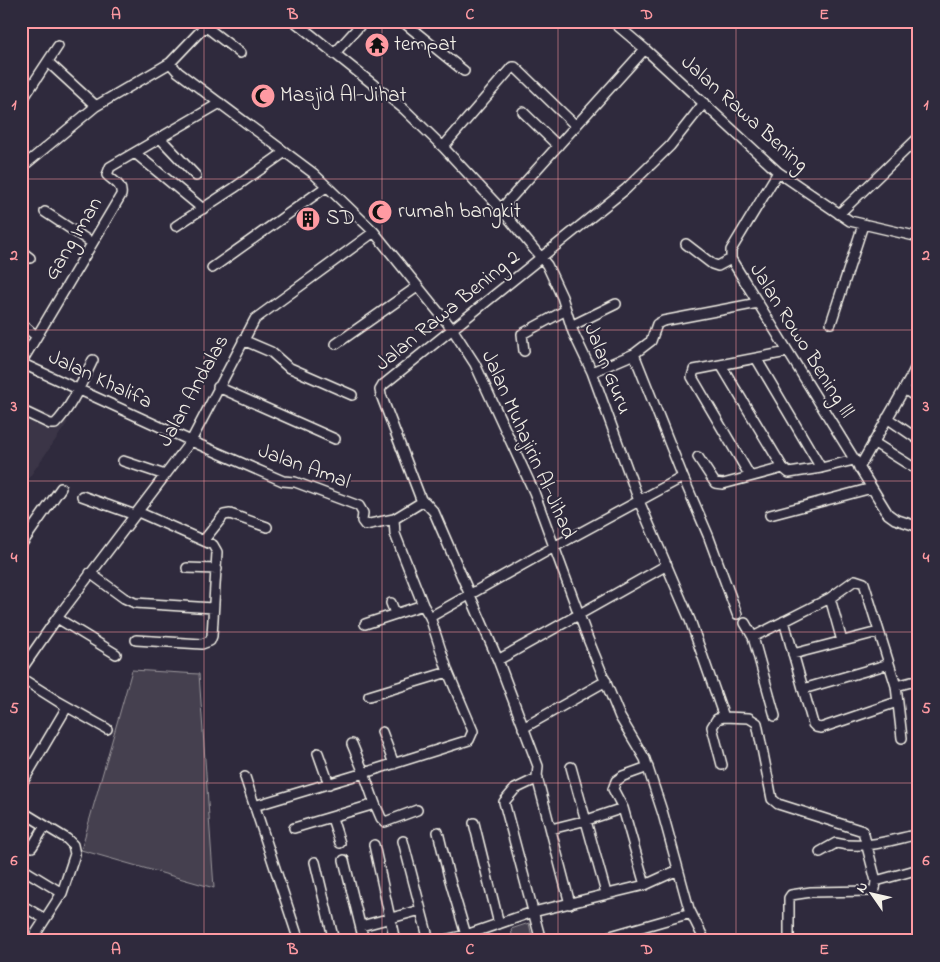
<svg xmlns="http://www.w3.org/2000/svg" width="940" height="962" viewBox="0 0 940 962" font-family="'Indie Flower',sans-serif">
<rect width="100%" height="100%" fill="#2f2a3d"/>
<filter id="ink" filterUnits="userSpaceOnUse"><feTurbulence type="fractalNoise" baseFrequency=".02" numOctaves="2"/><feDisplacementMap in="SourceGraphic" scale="10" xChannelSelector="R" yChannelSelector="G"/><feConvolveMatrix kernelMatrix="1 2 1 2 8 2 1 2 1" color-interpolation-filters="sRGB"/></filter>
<g filter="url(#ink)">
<path fill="#3b3647" d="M21 404 68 422 21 489Z"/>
<path fill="#454050" stroke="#9c989c" d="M132 670 199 674 214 888 81 850Z
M529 923 533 941H513L511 929Z"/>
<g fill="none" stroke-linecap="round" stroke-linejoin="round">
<defs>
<path id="street" d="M294 21 404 109 443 147 501 209 547 265 562 297 573 332 592 372 639 501 690 620 724 717 749 718 757 723 772 799 778 804 863 831 876 881 875 889 871 891 811 892 791 895 789 898V936
M402 21 464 71
M612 21 645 49 778 172 850 221 919 237
M205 26 240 53
M334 54 364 21
M48 62 96 106
M170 63 178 72 313 173 374 232 453 330 475 364 534 492 588 639 620 717 645 759 663 814 689 909 705 941
M21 102 58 46
M523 112 558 146
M160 138 196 176
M443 147 512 67H515L576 126
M135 153 203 209
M21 168 96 106 170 63 210 21
M778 172 731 250V259L888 514 895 519 919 527
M501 209 645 49
M45 212 92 243
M839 214 919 137
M176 226 234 188 285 152
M686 244 712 264 718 266 731 259
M21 251 30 258
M212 268 326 187
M21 323 36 336
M831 323 863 225
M571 326 616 304
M243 340 271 352 288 367 352 395
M336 344 417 287
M524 351 522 334 566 310
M634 354 683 477 708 535 737 614
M756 358 821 468
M21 363 191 441 283 481 295 482 359 506 363 513 362 521 365 525 394 519
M21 363 121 195C123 185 113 181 107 175L110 167 220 103
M721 365 783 468
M592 372 634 354 651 341 657 324 663 321 758 303
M218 387 335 439
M904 389 919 399
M27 413 50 424H55C71 408 83 380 93 360
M887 418 919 440
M873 442 919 471
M698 457 715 483 723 484 783 468 789 473 821 468 854 460
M123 461 165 475
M859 468 911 377 919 360
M750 476 692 377 694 370 787 352
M82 496 135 515
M422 502H425L434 512 498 660 667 565
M770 515 872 488
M204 540 224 515 230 514 267 527
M21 545 61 488
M187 568 217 569
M90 573 124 598 135 603 213 608
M830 598 842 641
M391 603 395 613
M430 617 554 547 683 477
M57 618 116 654
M784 621 813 724 816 727 821 728 897 702
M745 623 753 637 830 598 855 580 864 583 896 686 919 680
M365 624 423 605
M753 637 775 716
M136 640 202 644 210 641 212 636 217 552 213 545 138 512
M793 654 878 632
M498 660 538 766 537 777 570 904
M21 670 57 618 191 441 255 319 374 232
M21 678 59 702 107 729
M896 686 902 738
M803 689 889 664
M369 696 448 672
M523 728 606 681
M382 732 394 764
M318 753 329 784
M722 765 712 727 717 719 724 717
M571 767 606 893
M245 777 299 941
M538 778 515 789 504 802 541 941
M21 785 67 707
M375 804 381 818 385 822 417 810
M254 806 364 773 352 744
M21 811 67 839 73 845 75 854 62 893 31 941
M332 818 340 843
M474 823 499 924
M294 828 375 804 364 773 469 740 473 731 448 672 430 617 423 605 395 534 394 519 422 502 381 395 380 390 383 385 626 189 670 146 704 103
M551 829 587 820 623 808
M438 832 449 877 466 935
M403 841 429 941
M374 845 395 941
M32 847 45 826
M820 852 836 843C864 850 891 840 919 834
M344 860 364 941
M315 862 334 941
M21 868 62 893
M876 881 919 869
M645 885 623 808 613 789 616 781 623 776 648 767
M21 905 45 919
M361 926 421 910
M440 941 466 935 533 912 645 885 678 870
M593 941 691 913"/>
</defs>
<use href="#street" stroke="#f4f1e8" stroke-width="12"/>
<use href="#street" stroke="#2f2a3d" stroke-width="9"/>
</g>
</g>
<path fill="none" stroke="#ff9aa2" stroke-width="1" stroke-opacity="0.55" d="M204 21V941M382 21V941M558 21V941M736 21V941M21 179H919M21 330H919M21 481H919M21 632H919M21 783H919"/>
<defs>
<symbol id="temple-disc" viewBox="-11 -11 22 22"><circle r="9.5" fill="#ff9aa2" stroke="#2f2a3d"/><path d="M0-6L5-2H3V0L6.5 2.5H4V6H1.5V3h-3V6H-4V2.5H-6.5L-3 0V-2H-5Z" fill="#111"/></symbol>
<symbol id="mosque-disc" viewBox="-11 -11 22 22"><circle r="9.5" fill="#ff9aa2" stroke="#2f2a3d"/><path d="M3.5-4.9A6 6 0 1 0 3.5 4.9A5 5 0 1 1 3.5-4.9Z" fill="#111"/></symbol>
<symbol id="building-disc" viewBox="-11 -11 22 22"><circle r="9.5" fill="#ff9aa2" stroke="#2f2a3d"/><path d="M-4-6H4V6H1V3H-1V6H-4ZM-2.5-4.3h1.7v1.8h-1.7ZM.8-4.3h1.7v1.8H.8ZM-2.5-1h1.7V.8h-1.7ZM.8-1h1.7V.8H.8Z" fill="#111"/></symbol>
</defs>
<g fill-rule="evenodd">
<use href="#temple-disc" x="363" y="31" width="28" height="28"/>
<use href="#mosque-disc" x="249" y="82" width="28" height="28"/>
<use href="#mosque-disc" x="366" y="198" width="28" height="28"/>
<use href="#building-disc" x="294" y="205" width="28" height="28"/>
</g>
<g text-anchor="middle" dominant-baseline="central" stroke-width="4" stroke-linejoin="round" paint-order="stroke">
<g font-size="21" fill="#f4f1e8" stroke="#2f2a3d" text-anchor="start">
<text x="394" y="45">tempat</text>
<text x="280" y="96">Masjid Al-Jihat</text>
<text x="398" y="212">rumah bangkit</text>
<text x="326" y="219">SD</text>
</g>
<g font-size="21" fill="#f4f1e8" stroke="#2f2a3d">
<text transform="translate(744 114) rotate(42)">Jalan Rawa Bening</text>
<text transform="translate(74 239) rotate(-59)">Gang Iman</text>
<text transform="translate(448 311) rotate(-39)">Jalan Rawa Bening 2</text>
<text transform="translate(801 341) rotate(58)">Jalan Rowo Bening lll</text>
<text transform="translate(607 369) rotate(68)">Jalan Guru</text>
<text transform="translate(100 380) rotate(25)">Jalan Khalifa</text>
<text transform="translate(194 391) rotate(-61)">Jalan Andalas</text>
<text transform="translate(528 445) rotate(66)">Jalan Muhajirin Al-Jihad</text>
<text transform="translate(304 467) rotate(20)">Jalan Amal</text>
</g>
</g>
<rect width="940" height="962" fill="none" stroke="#2f2a3d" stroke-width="55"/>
<g transform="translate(872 894) rotate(304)" stroke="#2f2a3d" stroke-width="4" paint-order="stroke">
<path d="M0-4L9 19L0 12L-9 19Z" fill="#f4f1e8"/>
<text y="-8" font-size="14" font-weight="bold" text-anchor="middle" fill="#f4f1e8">N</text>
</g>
<rect x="28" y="28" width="884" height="906" fill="none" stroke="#ff9aa2" stroke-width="2"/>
<g font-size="16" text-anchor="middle" font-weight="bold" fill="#ff9aa2">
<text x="116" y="19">A</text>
<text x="293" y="19">B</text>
<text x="470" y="19">C</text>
<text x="647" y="19">D</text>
<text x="824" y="19">E</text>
<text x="14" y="109">1</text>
<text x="926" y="109">1</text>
<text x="14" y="260">2</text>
<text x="926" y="260">2</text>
<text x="14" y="411">3</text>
<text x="926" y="411">3</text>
<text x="14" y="562">4</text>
<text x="926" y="562">4</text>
<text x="14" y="713">5</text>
<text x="926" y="713">5</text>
<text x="14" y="865">6</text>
<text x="926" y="865">6</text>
<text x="116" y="954">A</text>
<text x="293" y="954">B</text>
<text x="470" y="954">C</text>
<text x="647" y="954">D</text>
<text x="824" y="954">E</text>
</g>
</svg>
